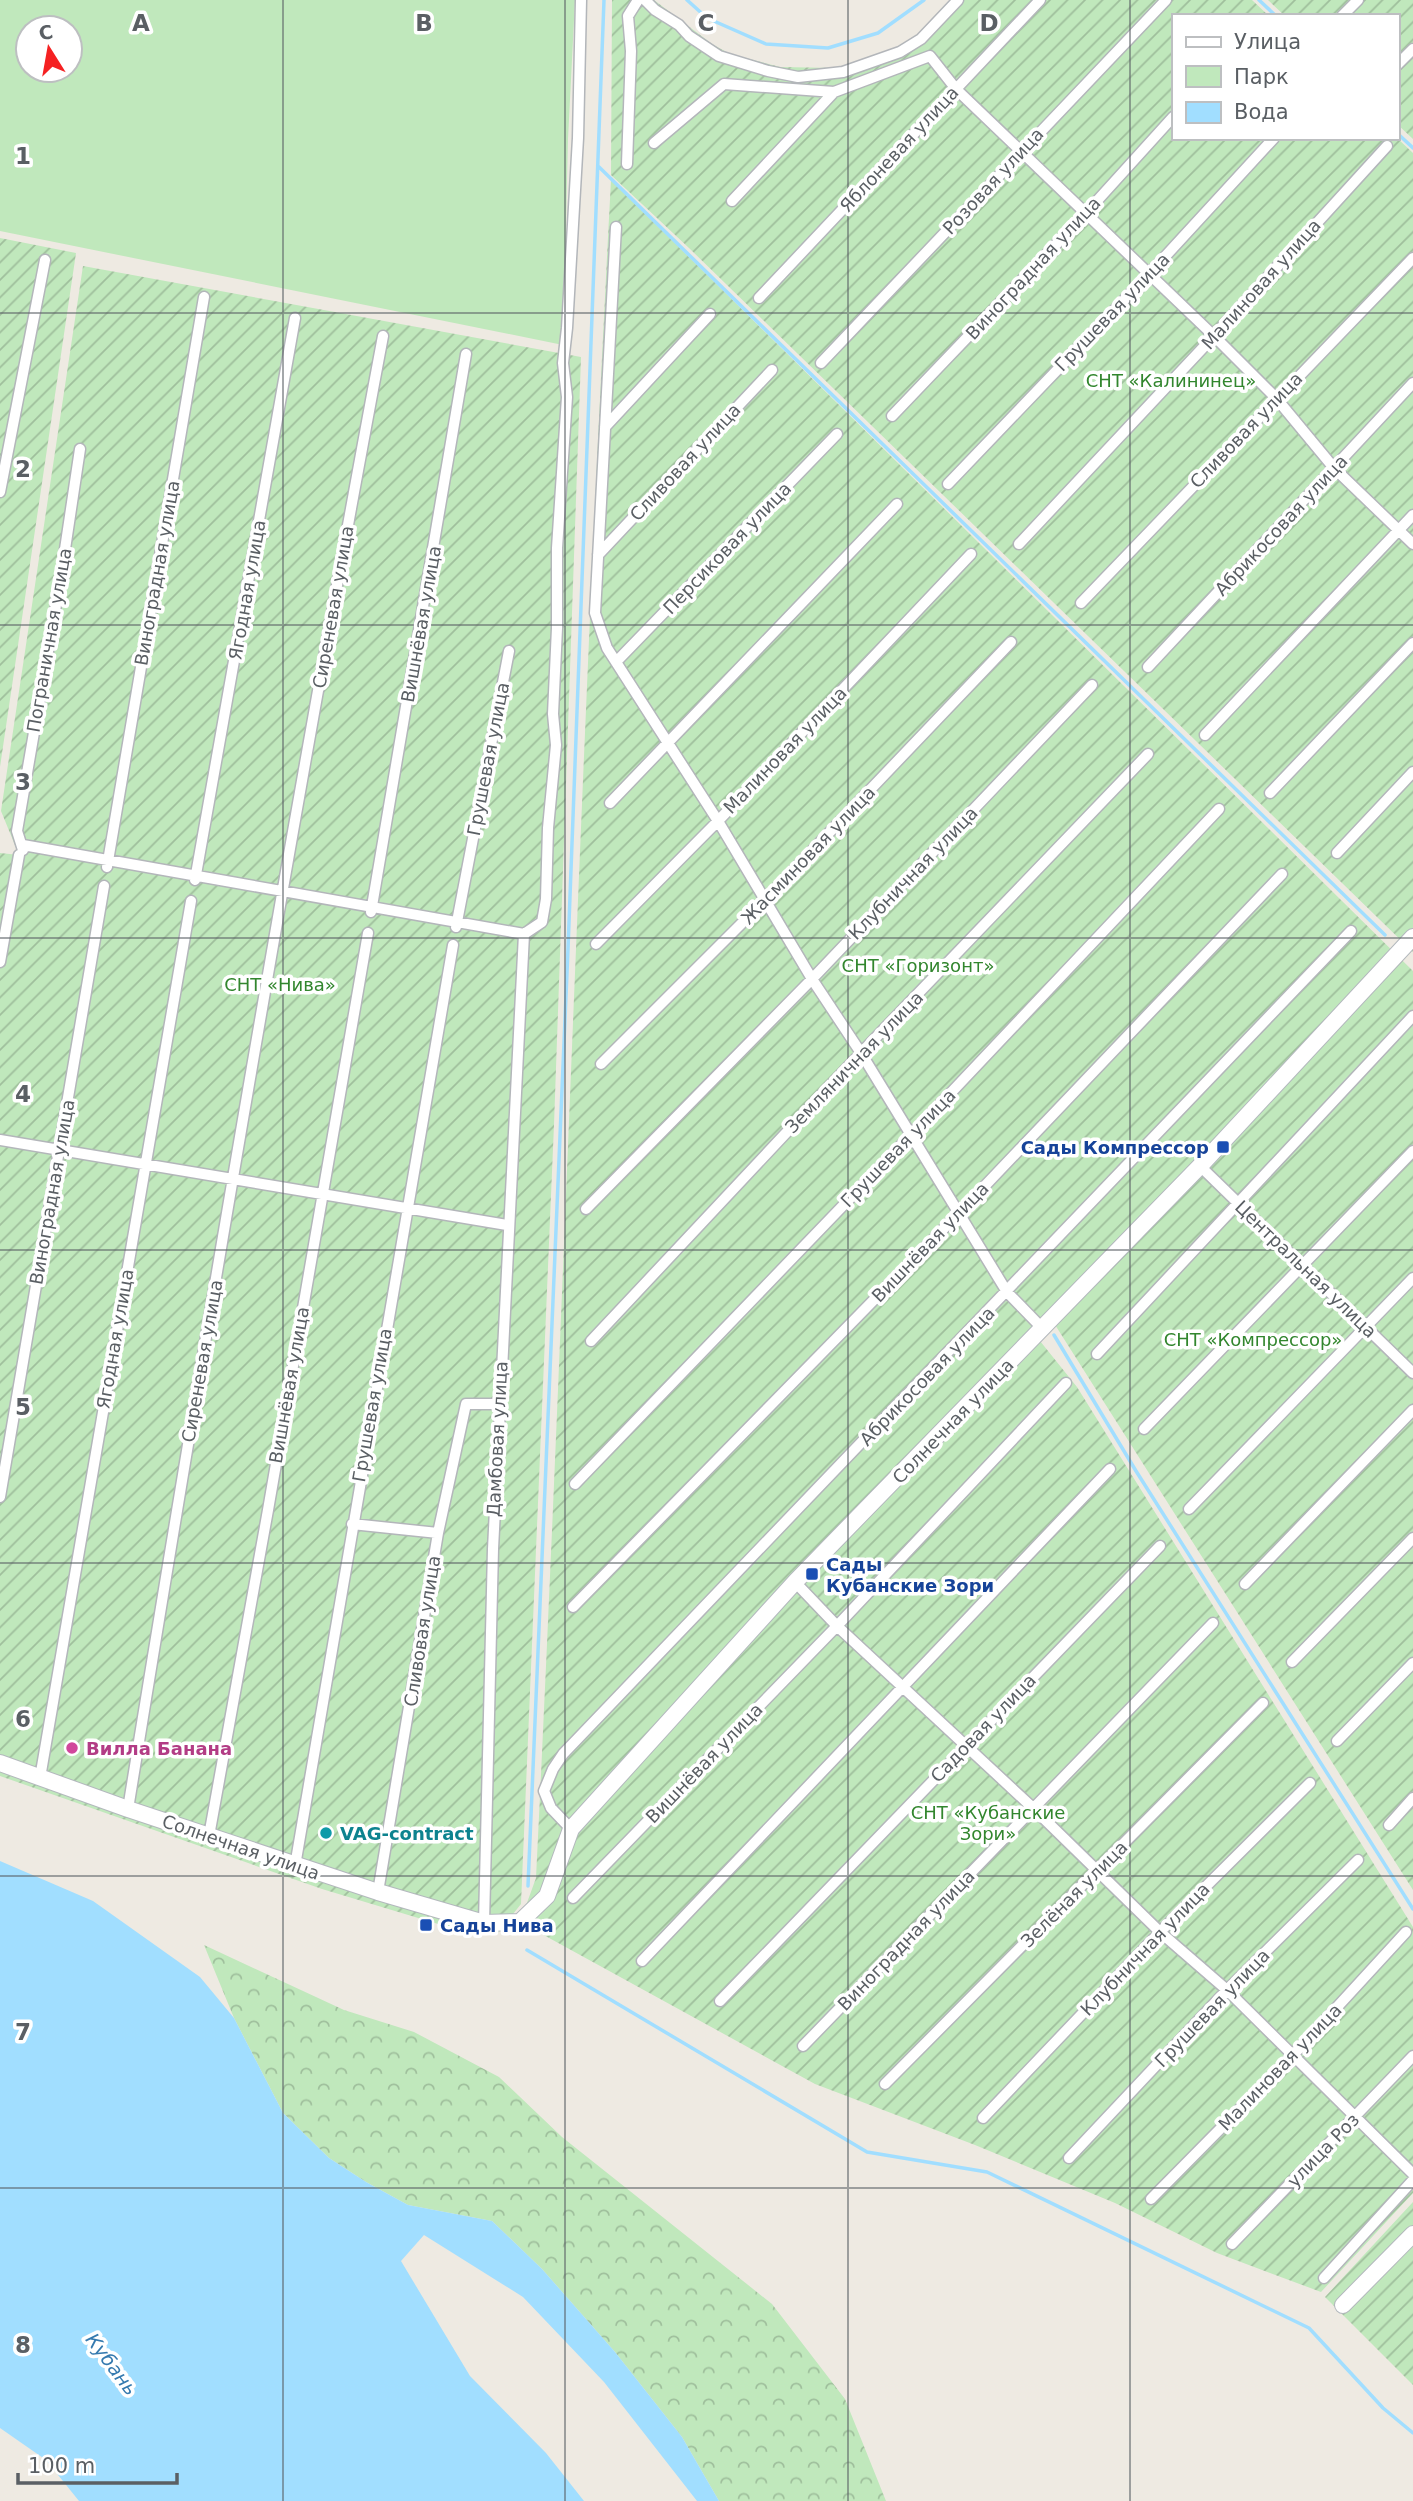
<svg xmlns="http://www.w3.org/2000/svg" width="1413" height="2501" viewBox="0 0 1413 2501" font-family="'DejaVu Sans',sans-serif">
<defs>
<pattern id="forest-crowns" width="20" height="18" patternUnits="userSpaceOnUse" patternTransform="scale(1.75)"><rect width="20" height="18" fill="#c0e8bc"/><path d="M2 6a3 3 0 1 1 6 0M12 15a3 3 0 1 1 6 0" fill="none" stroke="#9fbf9c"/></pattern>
<pattern id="garden-furrows" width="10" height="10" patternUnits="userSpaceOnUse" patternTransform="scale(1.75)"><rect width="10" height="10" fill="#c0e8bc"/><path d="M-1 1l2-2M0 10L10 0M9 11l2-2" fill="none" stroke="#9fbf9c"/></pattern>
</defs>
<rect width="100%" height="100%" fill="#eeeae2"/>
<path fill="#c0e8bc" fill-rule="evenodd" d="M0 0H575L568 139 563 345 0 231ZM28 28H70V70H28Z"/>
<path fill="url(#forest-crowns)" d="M204 1945 344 2010 414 2032 499 2077 562 2137 772 2304 845 2399 886 2501H719L682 2437 615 2352 542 2269 492 2221 408 2205 366 2182 329 2158 283 2113 234 2018Z"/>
<path fill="url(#garden-furrows)" d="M612 0H654L712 44 730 54 780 67 837 68 898 48 928 27 952 0H1252L1269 16H1173V138H1397L1413 153V952L689 248 611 175Z
M1268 0H1413V139L1397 124V16H1285Z
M611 180 1413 971V1890L1052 1320 1036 1336 1077 1387 1413 1927V2193L1321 2292 1217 2253 1115 2203 975 2145 815 2084 520 1922 536 1878C564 1312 581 745 611 180Z
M0 238 76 253 0 767Z
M83 266 581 357 554 1125 521 1904 497 1934 468 1933 322 1889 0 1776V853L19 855 1 811Z
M1413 2202V2385L1325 2297Z"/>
<path fill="#a1deff" d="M0 1861 93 1901 200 1977 234 2018 283 2113 329 2158 366 2182 408 2205 492 2221 542 2269 615 2352 682 2437 719 2501H697L604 2382 523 2297 424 2235 401 2261 470 2376 546 2453 584 2501H79L46 2460 0 2428Z"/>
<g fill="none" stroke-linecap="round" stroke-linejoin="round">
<path stroke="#a1deff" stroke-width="3.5" d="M687 0 707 18 766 44 828 48 878 33 924 0
M1259 0 1276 16
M1397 133 1413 148
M598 166 1385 935
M1054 1335 1136 1471 1413 1909
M528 1886 568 949 604 0
M527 1950 867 2152 987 2172 1309 2328 1383 2408 1413 2433"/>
<defs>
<path id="street" d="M645 0 655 10 679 25 689 36 719 56 768 71 798 77 843 72 900 52 921 39 958 0
M1342 16 1358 0
M1397 65 1413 49
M654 143 724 84 834 92 930 56 956 89 1214 336 1276 398 1334 468 1413 544
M627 164 631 51 628 16 638 0
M732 201 834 92
M616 227 595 613 607 648 718 821 812 979 861 1053 1007 1292 1043 1329
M759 298 1040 0
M821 363 1166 0
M892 416 1086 213 1173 117
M605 427 710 314
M948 484 1149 274 1274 138
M0 492 45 260
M1019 544 1214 336 1387 146
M598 555 772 370
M1081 603 1413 258
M616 662 837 434
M1148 667 1413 383
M1205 735 1413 515
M1270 793 1413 643
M610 803 897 504
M23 845 524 934 542 922 546 899 548 828 556 745 553 714 557 628V548L567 397 563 363 567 328 578 138 581 0
M23 850 17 831 61 576 80 449
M1337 853 1413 772
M107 867 204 297
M195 880 295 318
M371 912 466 354
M456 927 509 651
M596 944 718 821 971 554
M0 962 19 855
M601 1064 764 901 1011 642
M0 1140 507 1225
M1200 1166 1413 1373
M586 1209 812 979 1092 685
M591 1341 861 1053 1148 754
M1097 1354 1413 1016
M1144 1429 1413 1151
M575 1484 911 1135 1219 809
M0 1497 104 886
M1189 1509 1413 1278
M352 1524 438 1533
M795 1582 837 1626 1033 1808 1160 1932 1227 1990 1413 2174
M1245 1584 1413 1410
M573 1607 960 1212 1282 874
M1292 1662 1413 1538
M1337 1741 1413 1663
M40 1778 191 901
M128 1809C208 1317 291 826 383 336
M1389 1825 1413 1798
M571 1829 551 1808 544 1791 553 1769 563 1754 1351 931
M209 1836 268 1510 368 933
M295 1866 453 945
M378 1892 438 1533 466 1404H499
M573 1898 837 1626 1066 1383
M484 1923 493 1549 524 934
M642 1961 1110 1469
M720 2001 1160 1546
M803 2046 1213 1623
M885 2084 1263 1703
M983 2118 1160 1932 1310 1783
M1069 2158 1227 1990 1358 1860
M1151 2199 1294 2054 1406 1932
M1232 2244 1413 2056
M1324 2278 1413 2180"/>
<path id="secondary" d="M0 1763 128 1809 378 1892 484 1923 520 1922 547 1896 571 1829 795 1582 1200 1166 1413 937
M1343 2305 1413 2234"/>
</defs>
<use href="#street" stroke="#b3b6ba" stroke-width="13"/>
<use href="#secondary" stroke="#b3b8bd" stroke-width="18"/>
<use href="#street" stroke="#fff" stroke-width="10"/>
<use href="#secondary" stroke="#fff" stroke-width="16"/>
</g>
<path fill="none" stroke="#5a5f64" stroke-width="2" stroke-opacity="0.55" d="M283 0V2501M565 0V2501M848 0V2501M1130 0V2501M0 313H1413M0 625H1413M0 938H1413M0 1250H1413M0 1563H1413M0 1876H1413M0 2188H1413"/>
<g fill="#1a4fb4" stroke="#fff" stroke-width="2.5">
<rect x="1216" y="1140" width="14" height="14" rx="3.5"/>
<rect x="805" y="1567" width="14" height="14" rx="3.5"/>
<rect x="419" y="1918" width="14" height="14" rx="3.5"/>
</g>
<circle fill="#d1479c" stroke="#fff" stroke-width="2.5" cx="72" cy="1748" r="7"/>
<circle fill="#0f9aa8" stroke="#fff" stroke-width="2.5" cx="326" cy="1833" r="7"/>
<g text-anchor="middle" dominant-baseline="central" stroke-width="7" stroke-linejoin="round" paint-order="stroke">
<g font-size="18" fill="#5a5f64" stroke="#fff">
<text transform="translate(899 149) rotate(-47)">Яблоневая улица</text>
<text transform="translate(993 181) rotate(-47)">Розовая улица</text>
<text transform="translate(1033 268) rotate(-47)">Виноградная улица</text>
<text transform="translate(1261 284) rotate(-48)">Малиновая улица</text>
<text transform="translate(1112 312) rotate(-46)">Грушевая улица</text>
<text transform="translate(1246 430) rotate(-46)">Сливовая улица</text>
<text transform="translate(685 462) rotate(-47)">Сливовая улица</text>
<text transform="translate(1281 525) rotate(-47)">Абрикосовая улица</text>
<text transform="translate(727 548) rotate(-46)">Персиковая улица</text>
<text transform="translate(157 573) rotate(-80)">Виноградная улица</text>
<text transform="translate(247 590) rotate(-80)">Ягодная улица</text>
<text transform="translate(333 607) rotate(-80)">Сиреневая улица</text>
<text transform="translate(421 624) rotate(-80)">Вишнёвая улица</text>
<text transform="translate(49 640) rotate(-80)">Пограничная улица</text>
<text transform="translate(785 750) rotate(-46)">Малиновая улица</text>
<text transform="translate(488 759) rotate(-79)">Грушевая улица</text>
<text transform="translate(808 855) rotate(-46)">Жасминовая улица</text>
<text transform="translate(913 873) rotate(-46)">Клубничная улица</text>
<text transform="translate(854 1062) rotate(-46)">Земляничная улица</text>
<text transform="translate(898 1148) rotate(-46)">Грушевая улица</text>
<text transform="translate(52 1192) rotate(-80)">Виноградная улица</text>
<text transform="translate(930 1242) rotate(-46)">Вишнёвая улица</text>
<text transform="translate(1306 1269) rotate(44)">Центральная улица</text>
<text transform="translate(115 1339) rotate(-80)">Ягодная улица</text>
<text transform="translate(202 1361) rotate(-80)">Сиреневая улица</text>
<text transform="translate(927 1376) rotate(-46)">Абрикосовая улица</text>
<text transform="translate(289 1385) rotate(-80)">Вишнёвая улица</text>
<text transform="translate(372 1405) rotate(-80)">Грушевая улица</text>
<text transform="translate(953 1421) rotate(-46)">Солнечная улица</text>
<text transform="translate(497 1439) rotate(-87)">Дамбовая улица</text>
<text transform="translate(422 1631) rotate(-81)">Сливовая улица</text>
<text transform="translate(983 1728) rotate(-46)">Садовая улица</text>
<text transform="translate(704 1763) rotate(-46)">Вишнёвая улица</text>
<text transform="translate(241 1847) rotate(19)">Солнечная улица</text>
<text transform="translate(1074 1894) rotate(-45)">Зелёная улица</text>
<text transform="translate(906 1940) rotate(-46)">Виноградная улица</text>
<text transform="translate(1145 1949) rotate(-46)">Клубничная улица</text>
<text transform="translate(1212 2008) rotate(-46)">Грушевая улица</text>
<text transform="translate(1280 2067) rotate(-46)">Малиновая улица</text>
<text transform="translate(1323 2150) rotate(-46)">улица Роз</text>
</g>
<g font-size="18" fill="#32862e" stroke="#fff">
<text x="1171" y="380">СНТ «Калининец»</text>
<text x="918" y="965">СНТ «Горизонт»</text>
<text x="280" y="984">СНТ «Нива»</text>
<text x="1253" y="1339">СНТ «Компрессор»</text>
<text x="988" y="1812">СНТ «Кубанские<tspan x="988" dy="21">Зори»</tspan></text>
</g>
<g font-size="18" font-weight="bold" fill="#164399" stroke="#fff" text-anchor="start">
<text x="1209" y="1147" text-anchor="end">Сады Компрессор</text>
<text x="826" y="1564">Сады<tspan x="826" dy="21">Кубанские Зори</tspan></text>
<text x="440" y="1925">Сады Нива</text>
</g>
<g font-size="18" font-weight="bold" fill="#b23c85" stroke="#fff" text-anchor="start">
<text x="86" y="1748">Вилла Банана</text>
</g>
<g font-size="18" font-weight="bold" fill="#0d838f" stroke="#fff" text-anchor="start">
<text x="340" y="1833">VAG-contract</text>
</g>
<g font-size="19" font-style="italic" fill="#357aaf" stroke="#fff">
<text transform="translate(112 2364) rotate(53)">Кубань</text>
</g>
</g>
<g font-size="23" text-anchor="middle" font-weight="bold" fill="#5a5f64" stroke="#fff" stroke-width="7" stroke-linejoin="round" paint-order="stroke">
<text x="141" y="31">A</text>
<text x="424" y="31">B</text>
<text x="706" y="31">C</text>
<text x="989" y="31">D</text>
<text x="23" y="164">1</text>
<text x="23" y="477">2</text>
<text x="23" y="790">3</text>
<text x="23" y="1102">4</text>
<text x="23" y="1415">5</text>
<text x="23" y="1727">6</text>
<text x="23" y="2040">7</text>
<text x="23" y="2353">8</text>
</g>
<rect x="1172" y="14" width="228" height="126" fill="#ffffff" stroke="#bdbfc1" stroke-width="2"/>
<rect x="1186" y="37" width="35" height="10" fill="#ffffff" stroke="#bdbfc1" stroke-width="2"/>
<text x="1234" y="49" font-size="21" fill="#5a5f64">Улица</text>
<rect x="1186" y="66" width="35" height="21" fill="#c0e8bc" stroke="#bdbfc1" stroke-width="2"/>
<text x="1234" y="84" font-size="21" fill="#5a5f64">Парк</text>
<rect x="1186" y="102" width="35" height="21" fill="#a1deff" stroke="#bdbfc1" stroke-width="2"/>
<text x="1234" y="119" font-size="21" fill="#5a5f64">Вода</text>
<g transform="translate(49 49) rotate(349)"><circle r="33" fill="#ffffff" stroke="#bdbfc1" stroke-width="2"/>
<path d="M0-5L12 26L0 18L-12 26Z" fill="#f52122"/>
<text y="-10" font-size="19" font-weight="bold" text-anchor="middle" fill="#5a5f64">С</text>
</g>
<path d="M18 2473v10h159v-10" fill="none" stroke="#5a5f64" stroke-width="3.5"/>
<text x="28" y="2473" font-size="21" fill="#5a5f64" stroke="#ffffff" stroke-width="5" paint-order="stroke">100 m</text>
</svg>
